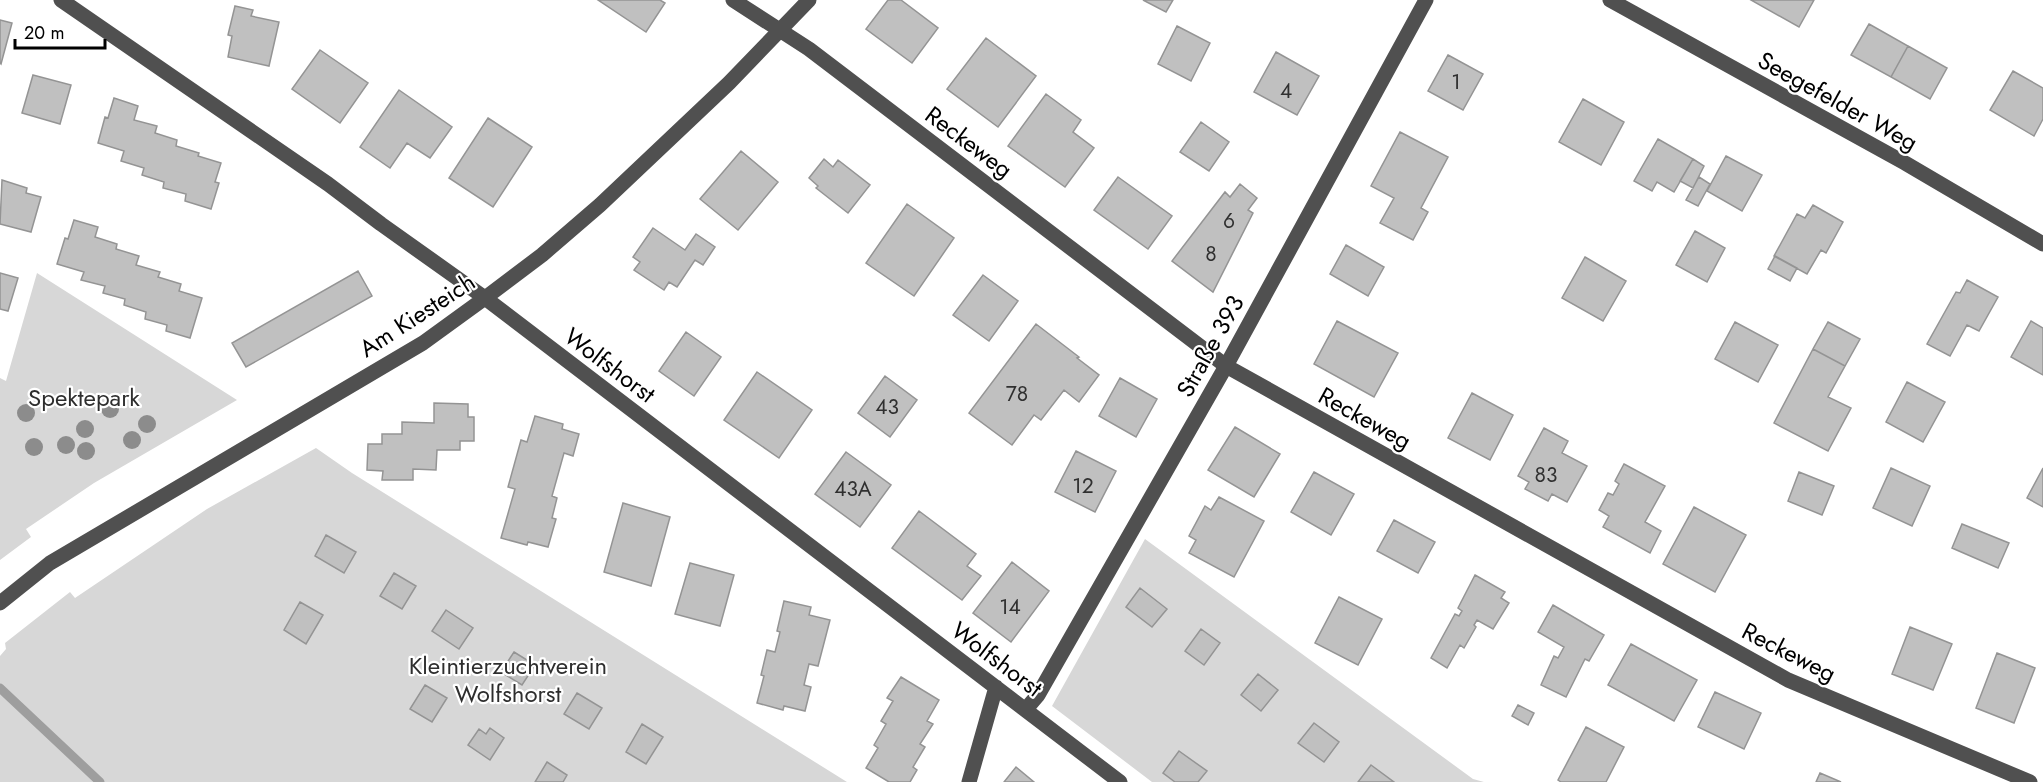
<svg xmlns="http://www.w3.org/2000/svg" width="2043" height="782" viewBox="0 0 2043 782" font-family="Jost,sans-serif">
<rect width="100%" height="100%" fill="#fff"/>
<path fill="#d7d7d7" d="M37 273 237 400 94 483 26 529 31 537 0 560V378L6 381Z
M316 448 352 473 847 782H0V656L6 649 5 643 70 592 75 598 207 509Z
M1145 539 1473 779 1484 782H1152L1052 706Z"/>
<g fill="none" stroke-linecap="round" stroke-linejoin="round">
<path stroke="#9e9e9e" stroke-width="9" d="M0 688 100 782"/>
</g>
<path fill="#c0c0c0" stroke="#949494" stroke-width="1.5" d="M598 0H660L665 3 646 32Z
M888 0H901L938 28 912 63 866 29Z
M1143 0H1173L1166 12Z
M1751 0H1814L1799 27Z
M235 6 253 10 251 16 279 22 269 66 228 57 232 36 228 35Z
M0 20 12 23 1 64 0 63Z
M1869 24 1908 46 1891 77 1851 55Z
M1177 26 1210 43 1191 81 1158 64Z
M986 38 1036 76 998 127 947 89Z
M1908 46 1947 68 1930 99 1891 77Z
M320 50 368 83 340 123 292 89Z
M1276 52 1319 76 1297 115 1254 92Z
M1448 55 1483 74 1463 110 1428 91Z
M2013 71 2043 88V119L2034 136 1990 110Z
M33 75 71 85 60 124 22 113Z
M399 90 452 127 430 158 407 143 390 168 360 147Z
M1046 94 1081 120 1073 132 1094 148 1065 187 1008 146Z
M114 98 138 106 134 120 157 126 155 133 177 140 176 146 199 153 198 156 221 163 215 182 219 183 211 209 185 201 186 194 163 188 164 182 142 175 144 168 121 161 124 151 98 143 105 117 108 118Z
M1583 99 1624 122 1601 165 1559 142Z
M488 118 532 147 493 207 449 178Z
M1201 122 1229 142 1209 171 1180 152Z
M1400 132 1448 157 1421 208 1428 212 1413 240 1380 223 1394 198 1371 186Z
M1658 139 1693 159 1674 192 1657 182 1652 191 1634 181Z
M741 151 778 182 738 230 700 199Z
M1726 156 1762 175 1742 211 1707 191Z
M824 159 833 167 838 160 870 185 848 213 816 188 818 186 809 178Z
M1693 159 1704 166 1693 188 1680 181Z
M1118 177 1172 216 1148 249 1094 210Z
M1699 177 1710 184 1698 206 1686 200Z
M2 180 27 188 26 193 41 197 31 232 0 224Z
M1240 184 1257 198 1248 210 1253 213 1213 292 1172 261 1225 192 1230 197Z
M907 204 954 238 914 296 866 263Z
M1813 205 1843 222 1826 253 1821 250 1807 274 1774 256 1797 214 1805 218Z
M74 220 98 227 95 237 117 244 116 249 139 256 136 265 160 272 158 277 181 284 179 291 202 298 190 338 166 331 167 325 145 319 146 312 124 305 125 299 103 293 105 286 81 280 84 272 57 264 65 238 68 239Z
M653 228 685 250 696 234 715 247 703 265 695 260 677 287 669 282 664 290 634 270 640 262 633 257Z
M1695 231 1725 248 1707 282 1676 265Z
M1346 245 1384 267 1368 296 1330 274Z
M1775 256 1797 268 1790 281 1768 269Z
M1585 257 1626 281 1603 321 1562 298Z
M358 271 372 296 246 367 232 343Z
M0 273 18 278 8 311 0 309Z
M983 275 1018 301 989 341 953 315Z
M1967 280 1998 297 1979 331 1967 325 1950 356 1927 344 1956 292 1960 293Z
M1337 321 1398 353 1374 397 1314 364Z
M2031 321 2043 328V375L2011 357Z
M1735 322 1778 345 1758 382 1715 359Z
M1828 322 1860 339 1845 366 1813 349Z
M1036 324 1079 357 1077 358 1099 375 1079 402 1064 390 1041 420 1034 415 1012 445 969 413Z
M686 332 721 357 694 396 659 371Z
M1813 349 1845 366 1828 397 1851 408 1828 451 1774 423Z
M757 372 812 410 779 458 724 420Z
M885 376 917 400 890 437 858 413Z
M1120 378 1157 399 1136 437 1099 416Z
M1907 382 1945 402 1923 442 1886 422Z
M1472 393 1513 415 1490 460 1448 438Z
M434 403 468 404V417H474V441H460V450H437L436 470 413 469V480H382L383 471 367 470 368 444H382V434H402V422L434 423Z
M535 416 563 424 562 429 579 434 573 456 564 453 552 496 557 498 552 518 556 519 548 547 528 542 527 545 501 538 515 489 508 487 521 440 527 442Z
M1235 427 1280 454 1254 497 1208 470Z
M1544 428 1568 441 1562 453 1587 466 1567 502 1552 494 1548 501 1525 489 1529 482 1518 476Z
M1076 451 1116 471 1095 512 1055 492Z
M846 452 891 485 860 527 815 494Z
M1624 464 1665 486 1645 522 1661 531 1650 553 1603 527 1609 516 1599 510 1608 493 1613 495 1619 484 1615 481Z
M1891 468 1930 486 1912 526 1873 508Z
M2043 468V507L2027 498Z
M1314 472 1354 494 1331 535 1291 512Z
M1799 472 1834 486 1822 515 1788 501Z
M1219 497 1264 521 1234 577 1189 553 1196 540 1189 536 1205 506 1211 510Z
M623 503 670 517 651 586 604 572Z
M1694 507 1746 535 1715 592 1663 564Z
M919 511 976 554 967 566 981 576 962 600 892 548Z
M1394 520 1435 542 1418 573 1377 551Z
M1962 524 2009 543 1998 568 1952 548Z
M326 535 356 552 344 573 315 556Z
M1012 562 1049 591 1011 642 973 613Z
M690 563 734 575 720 626 675 614Z
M394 573 416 586 402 609 380 596Z
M1475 575 1505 592 1501 598 1509 603 1493 629 1477 620 1474 625 1476 627 1464 648 1460 645 1447 668 1431 658 1455 614 1459 616 1462 611 1458 608Z
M1140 588 1167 609 1152 627 1126 607Z
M1339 597 1382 619 1358 665 1315 643Z
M784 601 811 607 809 615 830 620 818 666 809 664 804 685 811 687 805 711 784 706 783 710 757 703 764 676 761 675 767 650 775 652 780 632 777 631Z
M300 602 323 615 306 644 284 630Z
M1553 605 1604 635 1589 661 1585 659 1566 697 1541 685 1554 656 1558 658 1564 647 1538 632Z
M446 610 473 628 459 649 432 631Z
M1910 627 1952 644 1933 690 1892 674Z
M1201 629 1220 643 1204 665 1185 651Z
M1631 644 1697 680 1674 721 1608 685Z
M514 652 535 665 522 685 501 672Z
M1997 653 2035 668 2014 723 1976 708Z
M1258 674 1278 690 1261 711 1241 695Z
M901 677 939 700 927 721 933 724 920 744 925 747 913 767 917 770 910 782H889L866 768 878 748 874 745 886 724 881 721 893 701 887 698Z
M425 685 447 698 432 722 410 709Z
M1715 692 1761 713 1744 749 1698 727Z
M577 693 602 708 589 729 564 714Z
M1518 705 1534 713 1528 725 1512 716Z
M1314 723 1339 742 1324 762 1298 743Z
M642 724 663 737 646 764 626 752Z
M1586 727 1624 747 1606 782H1561L1558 780Z
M490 728 504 738 490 760 468 745 479 729 486 734Z
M1179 751 1207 771 1198 782H1175L1163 773Z
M547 762 567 775 563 782H535Z
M1371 765 1394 782H1358Z
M1016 767 1034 782H1004Z
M1820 773 1841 782H1816Z"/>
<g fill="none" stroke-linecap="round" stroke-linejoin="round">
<path stroke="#505050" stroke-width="15" d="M61 0 328 184 381 224 485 298 1120 782
M733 0 809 49 1226 366 1788 680 2030 782
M1610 0 1905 163 2043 244
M0 603 50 563 423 343 485 298 542 255 600 205 729 83 809 0
M1026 709 1038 695 1226 366 1426 0
M969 782 996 687"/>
</g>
<g fill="#8c8c8c">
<circle cx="110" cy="409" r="9"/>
<circle cx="26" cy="413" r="9"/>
<circle cx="147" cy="424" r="9"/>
<circle cx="85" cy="429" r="9"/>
<circle cx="132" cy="440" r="9"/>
<circle cx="66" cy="445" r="9"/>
<circle cx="34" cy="447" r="9"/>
<circle cx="86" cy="451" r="9"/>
</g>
<g text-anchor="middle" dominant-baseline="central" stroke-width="4.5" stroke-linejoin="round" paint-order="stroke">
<g font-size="21" fill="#303030">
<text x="1456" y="82">1</text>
<text x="1286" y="91">4</text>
<text x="1229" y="221">6</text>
<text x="1211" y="254">8</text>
<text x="1017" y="394">78</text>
<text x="887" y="407">43</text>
<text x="1546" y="475">83</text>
<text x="1083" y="486">12</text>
<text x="853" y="489">43A</text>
<text x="1010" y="607">14</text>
</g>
<g font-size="24" fill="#000" stroke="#fff">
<text transform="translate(1838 101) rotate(29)">Seegefelder Weg</text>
<text transform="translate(969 142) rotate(37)">Reckeweg</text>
<text transform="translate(417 315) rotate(-33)">Am Kiesteich</text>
<text transform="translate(1210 346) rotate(-61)">Straße 393</text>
<text transform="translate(610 365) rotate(37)">Wolfshorst</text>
<text transform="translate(1365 418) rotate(29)">Reckeweg</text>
<text transform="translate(1789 652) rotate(27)">Reckeweg</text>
<text transform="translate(997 659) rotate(37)">Wolfshorst</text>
</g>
<g font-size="24" fill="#2e2e2e" stroke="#fff">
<text x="84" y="397">Spektepark</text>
<text x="508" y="665">Kleintierzuchtverein<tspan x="508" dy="28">Wolfshorst</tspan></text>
</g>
</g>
<path d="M15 39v9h90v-9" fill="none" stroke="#000000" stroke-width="3"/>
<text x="24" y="39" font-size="18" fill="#000000" stroke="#ffffff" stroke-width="4.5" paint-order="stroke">20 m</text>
</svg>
